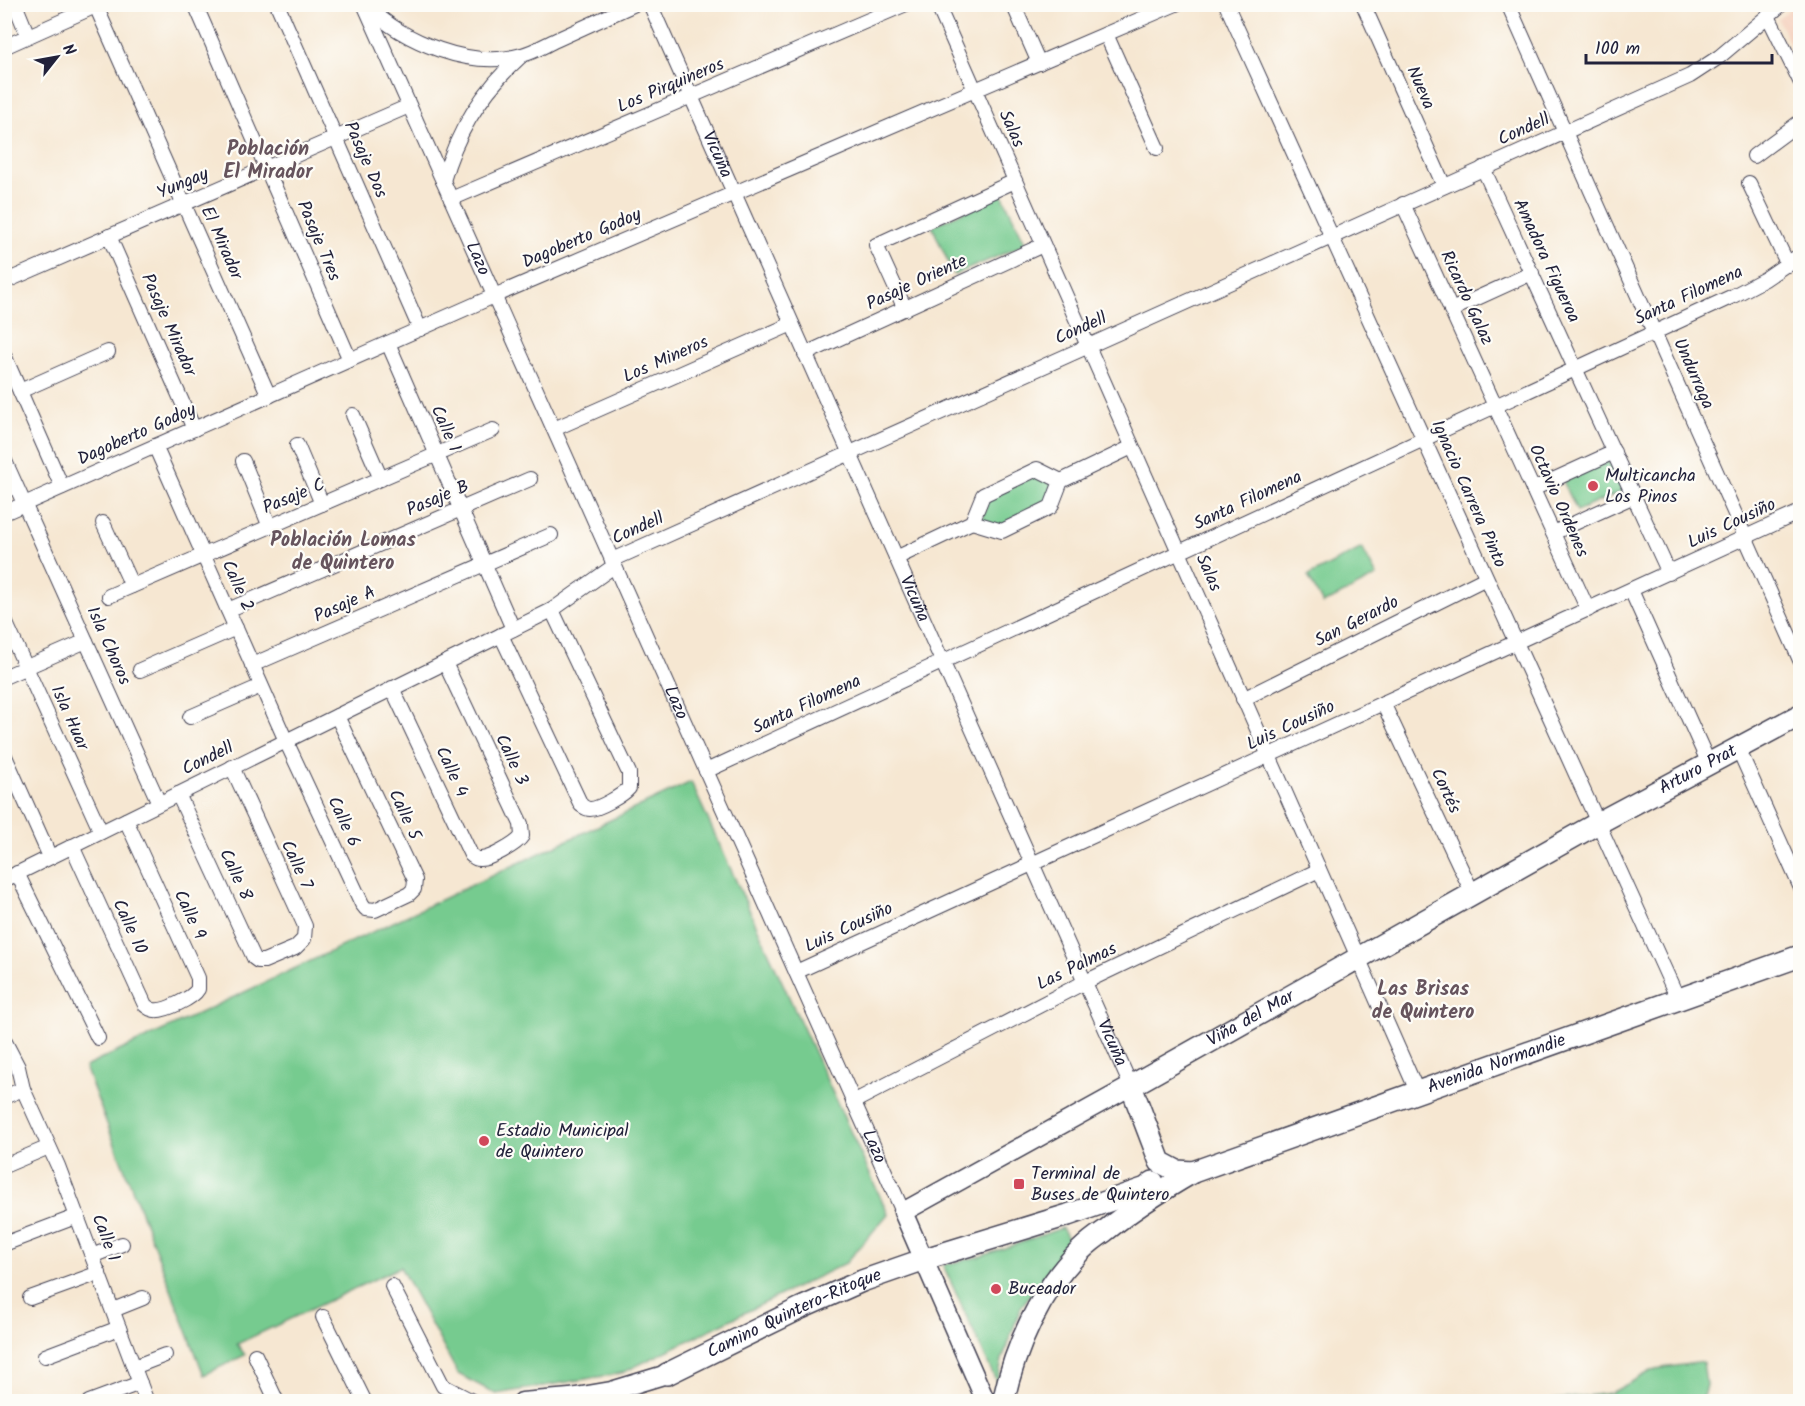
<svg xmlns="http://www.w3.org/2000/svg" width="1805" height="1406" viewBox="0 0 1805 1406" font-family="Kalam,sans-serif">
<rect width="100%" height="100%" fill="#fdfcf7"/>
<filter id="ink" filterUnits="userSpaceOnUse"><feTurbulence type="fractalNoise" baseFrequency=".0167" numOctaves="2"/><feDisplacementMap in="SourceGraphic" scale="12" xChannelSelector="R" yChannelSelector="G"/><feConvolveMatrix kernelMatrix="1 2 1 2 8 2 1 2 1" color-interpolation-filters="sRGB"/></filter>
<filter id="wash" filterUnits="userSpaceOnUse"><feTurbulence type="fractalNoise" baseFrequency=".008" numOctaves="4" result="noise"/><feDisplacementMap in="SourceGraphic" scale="24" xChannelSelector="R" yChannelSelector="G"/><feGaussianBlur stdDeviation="1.35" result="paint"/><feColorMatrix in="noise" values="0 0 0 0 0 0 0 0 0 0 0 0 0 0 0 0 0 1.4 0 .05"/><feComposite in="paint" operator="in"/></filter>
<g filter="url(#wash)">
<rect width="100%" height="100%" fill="#f6e7d2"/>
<path fill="#f5d3c1" d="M1796 4 1800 5V65L1778 19Z"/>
<path fill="#76cb8f" stroke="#4c7665" stroke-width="1.5" d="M1002 194 1026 244 954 275 932 226Z
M1609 461 1623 491 1577 511 1563 481Z
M1037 474 1055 484 1049 502 1000 527 981 521 989 496Z
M1362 548 1377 576 1323 604 1308 576Z
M691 782 888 1214 846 1263 622 1373 496 1394 458 1374 400 1267 237 1344 245 1355 204 1375 85 1067Z
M1062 1228 1070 1242 1021 1307 1002 1360 997 1383 943 1265 979 1257Z
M1703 1362 1706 1385 1702 1401H1543L1611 1393 1655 1369Z"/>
</g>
<g filter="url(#ink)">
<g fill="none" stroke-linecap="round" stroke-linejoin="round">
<defs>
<g id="street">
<path d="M15 4 28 36"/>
<path d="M95 4 269 396"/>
<path d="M195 4 350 360"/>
<path d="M277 4 420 329"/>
<path id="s1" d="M364 4 903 1212"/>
<path id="s2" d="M650 4 1131 1086"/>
<path d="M937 4 1417 1091"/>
<path d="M1013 4 1039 63"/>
<path d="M1226 4 1678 999"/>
<path d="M1363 4 1444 186"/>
<path d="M1508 4 1800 660"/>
<path d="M367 6C404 42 471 70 522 55 534 52 545 45 556 40 582 28 609 16 635 4"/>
<path d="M1768 16 1800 81"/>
<path d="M1106 34 1157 148"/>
<path d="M4 47 100 4"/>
<path d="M1754 156 1800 122"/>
<path d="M1483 168 1669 573"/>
<path d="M443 181C457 130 483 90 522 55"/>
<path d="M1749 183 1788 265"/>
<path d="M451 199 906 4"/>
<path d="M1403 204 1588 610"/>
<path d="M109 236 194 429"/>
<path d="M4 282 409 106"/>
<path d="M905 309 876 245 1015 181"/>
<path d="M1451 310 1532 273"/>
<path d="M388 343 513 629"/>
<path d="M805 354 1043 245"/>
<path d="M4 355 62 487"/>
<path d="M20 391 108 352"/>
<path d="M353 415 381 479"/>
<path d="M554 429 792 324"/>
<path d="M297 445 322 504"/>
<path d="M155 446 286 741 362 904 366 909 375 910 409 894 414 889 415 880 337 716"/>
<path d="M4 459 159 803"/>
<path d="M243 461 270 527"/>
<path d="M1533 489 1614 452"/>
<path d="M4 513 494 296 1176 4"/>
<path d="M972 522 1002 531 1051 507 1061 481 1132 447"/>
<path d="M103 523 132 586"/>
<path d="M1553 533 1634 496"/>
<path d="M896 558 972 522 983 495 1037 469 1061 481"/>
<path d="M612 560 1690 76 1719 57 1782 4"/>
<path d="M1631 590 1709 764"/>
<path d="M109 596 493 430"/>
<path d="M228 610 530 479"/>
<path d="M4 619 101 832"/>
<path d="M501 635 581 805C584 807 586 809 590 809 599 809 623 795 629 788V773L552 610"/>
<path d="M252 665 551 535"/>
<path d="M140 670 236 628"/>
<path d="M4 677 86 641"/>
<path d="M392 688 471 855C474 857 475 859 479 859 489 860 517 844 522 836L521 824 445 663"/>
<path d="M1243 699 1486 578"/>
<path d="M1383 703 1473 894"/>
<path d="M190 717 261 686"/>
<path d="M1738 748 1800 886"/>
<path d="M4 754 50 857"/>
<path d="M706 771 1733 296 1765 279 1800 255"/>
<path d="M178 794 254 958 258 961H264L295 948 304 939 305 926 232 767"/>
<path d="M72 846 145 1005C149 1008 149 1009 154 1010 164 1012 193 998 198 989V978L126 820"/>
<path d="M17 873 98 1038"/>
<path d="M4 880 552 610 614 566"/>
<path d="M796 972 1800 512"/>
<path d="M4 1040 18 1067 23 1089 58 1166 147 1402"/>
<path d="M4 1097 23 1089"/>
<path d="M853 1102 1085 982 1319 870"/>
<path d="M4 1166 49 1147"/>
<path d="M4 1244 78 1216"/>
<path d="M92 1256 122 1244"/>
<path d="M392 1286 443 1386 474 1402"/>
<path d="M30 1298 99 1273"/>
<path d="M113 1310 143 1298"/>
<path d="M323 1317 365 1402"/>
<path d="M255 1355 277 1402"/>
<path d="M45 1356 119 1328"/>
<path d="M134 1367 165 1355"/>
<path d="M89 1402 140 1383"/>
</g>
<path id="secondary" d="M522 1402 570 1398 611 1391 667 1374
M986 1402 903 1212 1131 1086"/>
<g id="primary">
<path id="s3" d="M1193 1172 1177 1171 1160 1162 1131 1086 1598 823 1800 715"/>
<path id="s4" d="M667 1374 801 1308 862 1281 925 1259 1068 1215 1146 1188 1153 1182"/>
<path id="s5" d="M1003 1402C1015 1347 1040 1291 1080 1251 1087 1244 1096 1237 1105 1231 1133 1208 1162 1190 1193 1172L1800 956"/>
</g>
</defs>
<use href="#street" stroke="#424052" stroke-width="16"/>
<use href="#secondary" stroke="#424052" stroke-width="21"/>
<use href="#primary" stroke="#424052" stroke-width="24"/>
<use href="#street" stroke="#fff" stroke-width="14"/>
<use href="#secondary" stroke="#fff" stroke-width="18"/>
<use href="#primary" stroke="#fff" stroke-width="21"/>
</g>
</g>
<g fill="#d1495b" stroke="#fdfcf7" stroke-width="2">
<circle cx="1593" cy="486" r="6"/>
<circle cx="484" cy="1141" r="6"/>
<rect x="1013" y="1178" width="12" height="12" rx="3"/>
<circle cx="996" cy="1289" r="6"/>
</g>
<g text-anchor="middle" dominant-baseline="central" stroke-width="4.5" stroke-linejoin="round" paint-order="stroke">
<g font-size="18" fill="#22223b" stroke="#fdfcf7">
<text transform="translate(671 86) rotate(-23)">Los Pirquineros</text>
<text transform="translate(1420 88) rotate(66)">Nueva</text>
<text transform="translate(1011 129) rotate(66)">Salas</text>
<text transform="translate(1524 130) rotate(-24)">Condell</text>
<text stroke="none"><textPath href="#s2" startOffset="165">Vicuña</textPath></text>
<text transform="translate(365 160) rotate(66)">Pasaje Dos</text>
<text transform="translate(183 184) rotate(-23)">Yungay</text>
<text transform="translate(582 239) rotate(-23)">Dagoberto Godoy</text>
<text transform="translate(318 241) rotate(67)">Pasaje Tres</text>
<text transform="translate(221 243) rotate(66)">El Mirador</text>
<text stroke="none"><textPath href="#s1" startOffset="279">Lazo</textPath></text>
<text transform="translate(1546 261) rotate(65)">Amadora Figueroa</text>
<text transform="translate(917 283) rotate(-25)">Pasaje Oriente</text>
<text transform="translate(1689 296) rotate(-25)">Santa Filomena</text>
<text transform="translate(1466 298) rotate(65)">Ricardo Galaz</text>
<text transform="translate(168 325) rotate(66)">Pasaje Mirador</text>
<text transform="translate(1081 329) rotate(-24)">Condell</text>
<text transform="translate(666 360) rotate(-24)">Los Mineros</text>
<text transform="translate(1693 374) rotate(66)">Undurraga</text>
<text transform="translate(445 429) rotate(66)">Calle 1</text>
<text transform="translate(137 435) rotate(-24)">Dagoberto Godoy</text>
<text transform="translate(1468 494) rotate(66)">Ignacio Carrera Pinto</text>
<text transform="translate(294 497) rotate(-23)">Pasaje C</text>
<text transform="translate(438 499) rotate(-23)">Pasaje B</text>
<text transform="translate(1248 501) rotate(-25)">Santa Filomena</text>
<text transform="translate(1558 501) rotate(66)">Octavio Ordenes</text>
<text transform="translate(1732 524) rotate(-25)">Luis Cousiño</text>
<text transform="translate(638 529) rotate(-24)">Condell</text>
<text transform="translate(1208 573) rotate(66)">Salas</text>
<text transform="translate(237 586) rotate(66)">Calle 2</text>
<text stroke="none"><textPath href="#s2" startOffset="651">Vicuña</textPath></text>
<text transform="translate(345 605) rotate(-24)">Pasaje A</text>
<text transform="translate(1357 622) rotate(-27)">San Gerardo</text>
<text transform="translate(108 646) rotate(66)">Isla Choros</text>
<text stroke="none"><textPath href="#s1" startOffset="765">Lazo</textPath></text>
<text transform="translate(807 705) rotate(-25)">Santa Filomena</text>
<text transform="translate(69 718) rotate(66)">Isla Huar</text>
<text transform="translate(1291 726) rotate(-25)">Luis Cousiño</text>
<text transform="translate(208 759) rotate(-26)">Condell</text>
<text transform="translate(511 760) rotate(65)">Calle 3</text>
<text stroke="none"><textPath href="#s3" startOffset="766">Arturo Prat</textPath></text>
<text transform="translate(451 772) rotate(65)">Calle 4</text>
<text transform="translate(1445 791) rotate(65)">Cortés</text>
<text transform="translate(404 815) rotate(65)">Calle 5</text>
<text transform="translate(343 822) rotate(65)">Calle 6</text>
<text transform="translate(296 865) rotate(65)">Calle 7</text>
<text transform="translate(235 875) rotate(65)">Calle 8</text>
<text transform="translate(189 915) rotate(65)">Calle 9</text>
<text transform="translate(129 927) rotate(65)">Calle 10</text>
<text transform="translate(849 928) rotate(-25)">Luis Cousiño</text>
<text transform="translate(1077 967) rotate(-26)">Las Palmas</text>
<text stroke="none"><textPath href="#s3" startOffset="254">Viña del Mar</textPath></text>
<text stroke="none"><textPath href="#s2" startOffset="1137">Vicuña</textPath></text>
<text stroke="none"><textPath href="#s5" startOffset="632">Avenida Normandie</textPath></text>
<text stroke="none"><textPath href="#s1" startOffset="1251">Lazo</textPath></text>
<text transform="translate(105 1238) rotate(69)">Calle 1</text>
<text stroke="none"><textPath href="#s4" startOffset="141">Camino Quintero-Ritoque</textPath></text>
</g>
<g font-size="18" fill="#22223b" stroke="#fdfcf7" text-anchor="start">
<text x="1605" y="476">Multicancha<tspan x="1605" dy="21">Los Pinos</tspan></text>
<text x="496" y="1131">Estadio Municipal<tspan x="496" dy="21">de Quintero</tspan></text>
<text x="1031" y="1174">Terminal de<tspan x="1031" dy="21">Buses de Quintero</tspan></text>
<text x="1008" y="1289">Buceador</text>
</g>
<g font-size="20" font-weight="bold" fill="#66545d" stroke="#fdfcf7">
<text x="268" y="150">Población<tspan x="268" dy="23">El Mirador</tspan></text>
<text x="343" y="541">Población Lomas<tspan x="343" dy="23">de Quintero</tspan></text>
<text x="1423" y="990">Las Brisas<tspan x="1423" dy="23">de Quintero</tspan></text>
</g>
</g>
<rect width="1805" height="1406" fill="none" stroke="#fdfcf7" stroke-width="24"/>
<g transform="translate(57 57) rotate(59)" stroke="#fdfcf7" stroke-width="4.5" paint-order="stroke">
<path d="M0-4.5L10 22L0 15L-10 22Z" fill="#22223b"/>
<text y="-9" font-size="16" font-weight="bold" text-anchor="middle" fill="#22223b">N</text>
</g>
<path d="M1586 54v9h186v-9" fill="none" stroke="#22223b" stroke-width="3"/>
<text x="1595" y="54" font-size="18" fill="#22223b" stroke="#fdfcf7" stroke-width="4.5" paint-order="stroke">100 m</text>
</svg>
